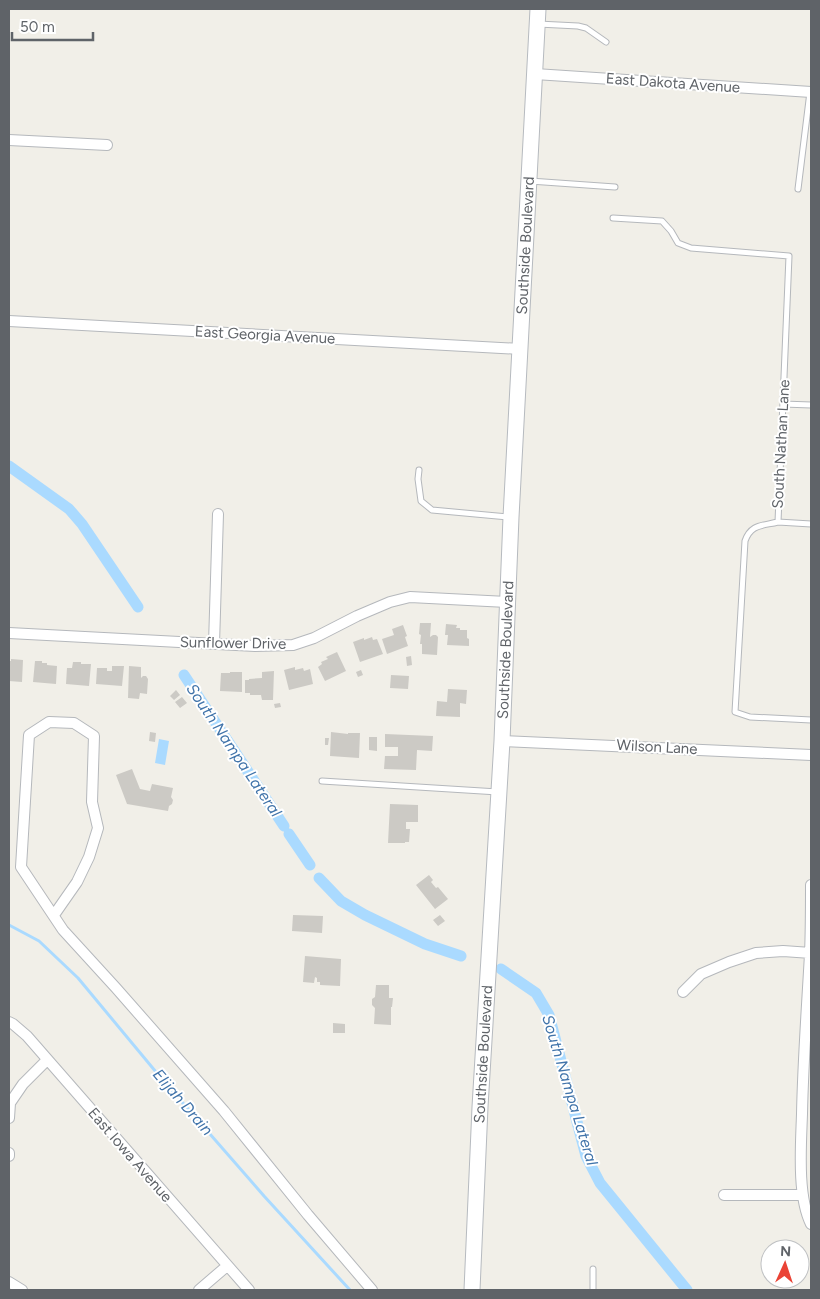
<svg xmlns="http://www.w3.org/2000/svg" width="820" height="1299" viewBox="0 0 820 1299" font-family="Figtree,sans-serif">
<rect width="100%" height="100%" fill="#f1efe8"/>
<path fill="#aadaff" d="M159 739 169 741 165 765 155 763Z"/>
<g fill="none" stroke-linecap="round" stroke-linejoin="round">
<path stroke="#aadaff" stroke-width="3" d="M9 925 39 941 78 978 161 1078 264 1196 350 1290"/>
<path stroke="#aadaff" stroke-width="11" d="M9 466 69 509 82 524 138 607
M184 675 284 826
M289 834 310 865
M319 878 341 901 365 915 425 944 461 956
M501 969 536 993 549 1015 586 1156 600 1183 687 1290"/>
</g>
<path fill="#cccac5" d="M420 623H431L430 637 433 635H436L438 637 437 655 422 654V644H420L421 635 419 634Z
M446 624 457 625 456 628H460V630H467V638L469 639V646L447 645 448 635H445Z
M403 625 407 636 405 637 408 646 387 654 382 639 394 635 392 629Z
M372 637 373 640 377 639 383 654 360 662 353 642 364 638V640Z
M337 652 346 671 325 681 318 667 322 664 321 662 328 659 326 657Z
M411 656 412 665 407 666 406 657Z
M11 659 23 660 22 682 9 681V661H11Z
M35 661H42V663H47V665L57 666 56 684 33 682Z
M73 662H81V664H91L89 686 66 684 67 668H72Z
M112 666H124L122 686 96 684 97 668H107V671H112Z
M129 666 141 667V678L143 676H146L148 679 147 694 140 693 139 699 128 698Z
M295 667V670L303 668 304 671 310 669 313 684 289 690 284 670Z
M361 670 363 675 358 677 356 672Z
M274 671 273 700H262L261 695H250V693H245V680H249V679L262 678V672Z
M230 672H242V692L220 691 221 673H230Z
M391 675 409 676 408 689 390 688Z
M448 689 467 690 466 704 460 703V717L436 716 437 701 447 702Z
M176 690 180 695 174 700 170 696Z
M182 697 187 703 180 708 175 702Z
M280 703 281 707 275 708 274 704Z
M150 732 156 733 155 742 149 741Z
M331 732 348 734V733H360L359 758 330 756Z
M385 734 433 736 432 751 417 750 416 770 384 769 385 756H398V747H385Z
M369 737H377V751L369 750Z
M325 738H329L328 745H325Z
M132 769 140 789 150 791 152 784 173 788 171 797 173 800 172 804 169 806 168 811 127 804 116 775Z
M390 804 418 805V822H406V829H410L409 842H405V843H388Z
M429 875 433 880 431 882 436 888 438 887 448 899 435 909 416 885Z
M293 915 323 916 322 933 292 931Z
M440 915 445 921 438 926 433 920Z
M305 956 341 959 340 986 320 985V982H317V978L315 977 314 983 303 982Z
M376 985H389V998H393L392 1007H391V1025L374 1024 375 1008 372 1005V999L375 997Z
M333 1023 345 1024V1033H333Z"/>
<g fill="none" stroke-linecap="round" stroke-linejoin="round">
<defs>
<path id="lane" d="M538 24 578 26 586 28 606 42
M530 181 615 187
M798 189 810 92
M613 218 662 221 671 231 678 243 691 248 789 256 778 522C762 526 751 524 745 541L735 712 750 717 811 720
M783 404 811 405
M419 470 418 479 421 501 432 510 508 517
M778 522 811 524
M322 781 498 792
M593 1269V1290"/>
<path id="street" d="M535 74 811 92
M9 140 107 145
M9 321 521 349
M9 633 255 646 293 645 314 638 357 616 390 602 410 597 507 602
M214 644 218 514
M502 741 811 755
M811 885C811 908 811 931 810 954 807 1008 803 1061 802 1114 801 1145 797 1196 811 1224
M54 915 77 882 89 857 98 828 92 802 94 736 74 723 49 722 29 735 21 867 63 930 116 988 224 1111 308 1215 372 1290
M683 992 701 974 729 962 756 953 783 951 811 953
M9 1022 13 1024 27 1036 249 1290
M9 1118 10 1103 23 1084 47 1060
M9 1153V1156
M724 1195H803
M9 1282 22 1290
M199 1290 227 1266"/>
<g id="secondary">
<path id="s1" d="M472 1290 480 1107 502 741 511 517 538 9"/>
</g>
</defs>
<use href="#lane" stroke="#b5b8bc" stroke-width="7"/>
<use href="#street" stroke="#b5b8bc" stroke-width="12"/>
<use href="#secondary" stroke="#b6babf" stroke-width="17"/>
<use href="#lane" stroke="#fff" stroke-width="5"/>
<use href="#street" stroke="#fff" stroke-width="10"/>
<use href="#secondary" stroke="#fff" stroke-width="15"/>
</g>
<g text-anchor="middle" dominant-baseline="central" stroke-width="4" stroke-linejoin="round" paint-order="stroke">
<g font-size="15" fill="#5f6368" stroke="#fff">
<text transform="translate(673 83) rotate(4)">East Dakota Avenue</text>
<text stroke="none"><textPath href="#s1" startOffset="1046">Southside Boulevard</textPath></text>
<text transform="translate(265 335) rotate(3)">East Georgia Avenue</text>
<text transform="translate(781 444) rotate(-87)">South Nathan Lane</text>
<text transform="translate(233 643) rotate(1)">Sunflower Drive</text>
<text stroke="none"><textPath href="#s1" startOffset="641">Southside Boulevard</textPath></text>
<text transform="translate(657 747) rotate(3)">Wilson Lane</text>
<text stroke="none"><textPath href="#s1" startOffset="236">Southside Boulevard</textPath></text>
<text transform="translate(130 1155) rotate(49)">East Iowa Avenue</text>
</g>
<g font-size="16" font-style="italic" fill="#4174aa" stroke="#fff">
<text transform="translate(234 750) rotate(56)">South Nampa Lateral</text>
<text transform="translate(570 1090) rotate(73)">South Nampa Lateral</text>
<text transform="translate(183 1102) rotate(49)">Elijah Drain</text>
</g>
</g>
<rect width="820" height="1299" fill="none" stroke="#5f6368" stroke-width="20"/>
<g transform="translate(785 1264) rotate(3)"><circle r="24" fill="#ffffff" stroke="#bfc1c3"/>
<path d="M0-4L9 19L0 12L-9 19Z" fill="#ea4335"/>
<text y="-8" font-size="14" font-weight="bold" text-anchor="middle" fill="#5f6368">N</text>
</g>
<path d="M12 32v8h81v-8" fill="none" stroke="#5f6368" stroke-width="2.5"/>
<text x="20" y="32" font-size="15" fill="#5f6368" stroke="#ffffff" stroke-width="4" paint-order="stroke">50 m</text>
</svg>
